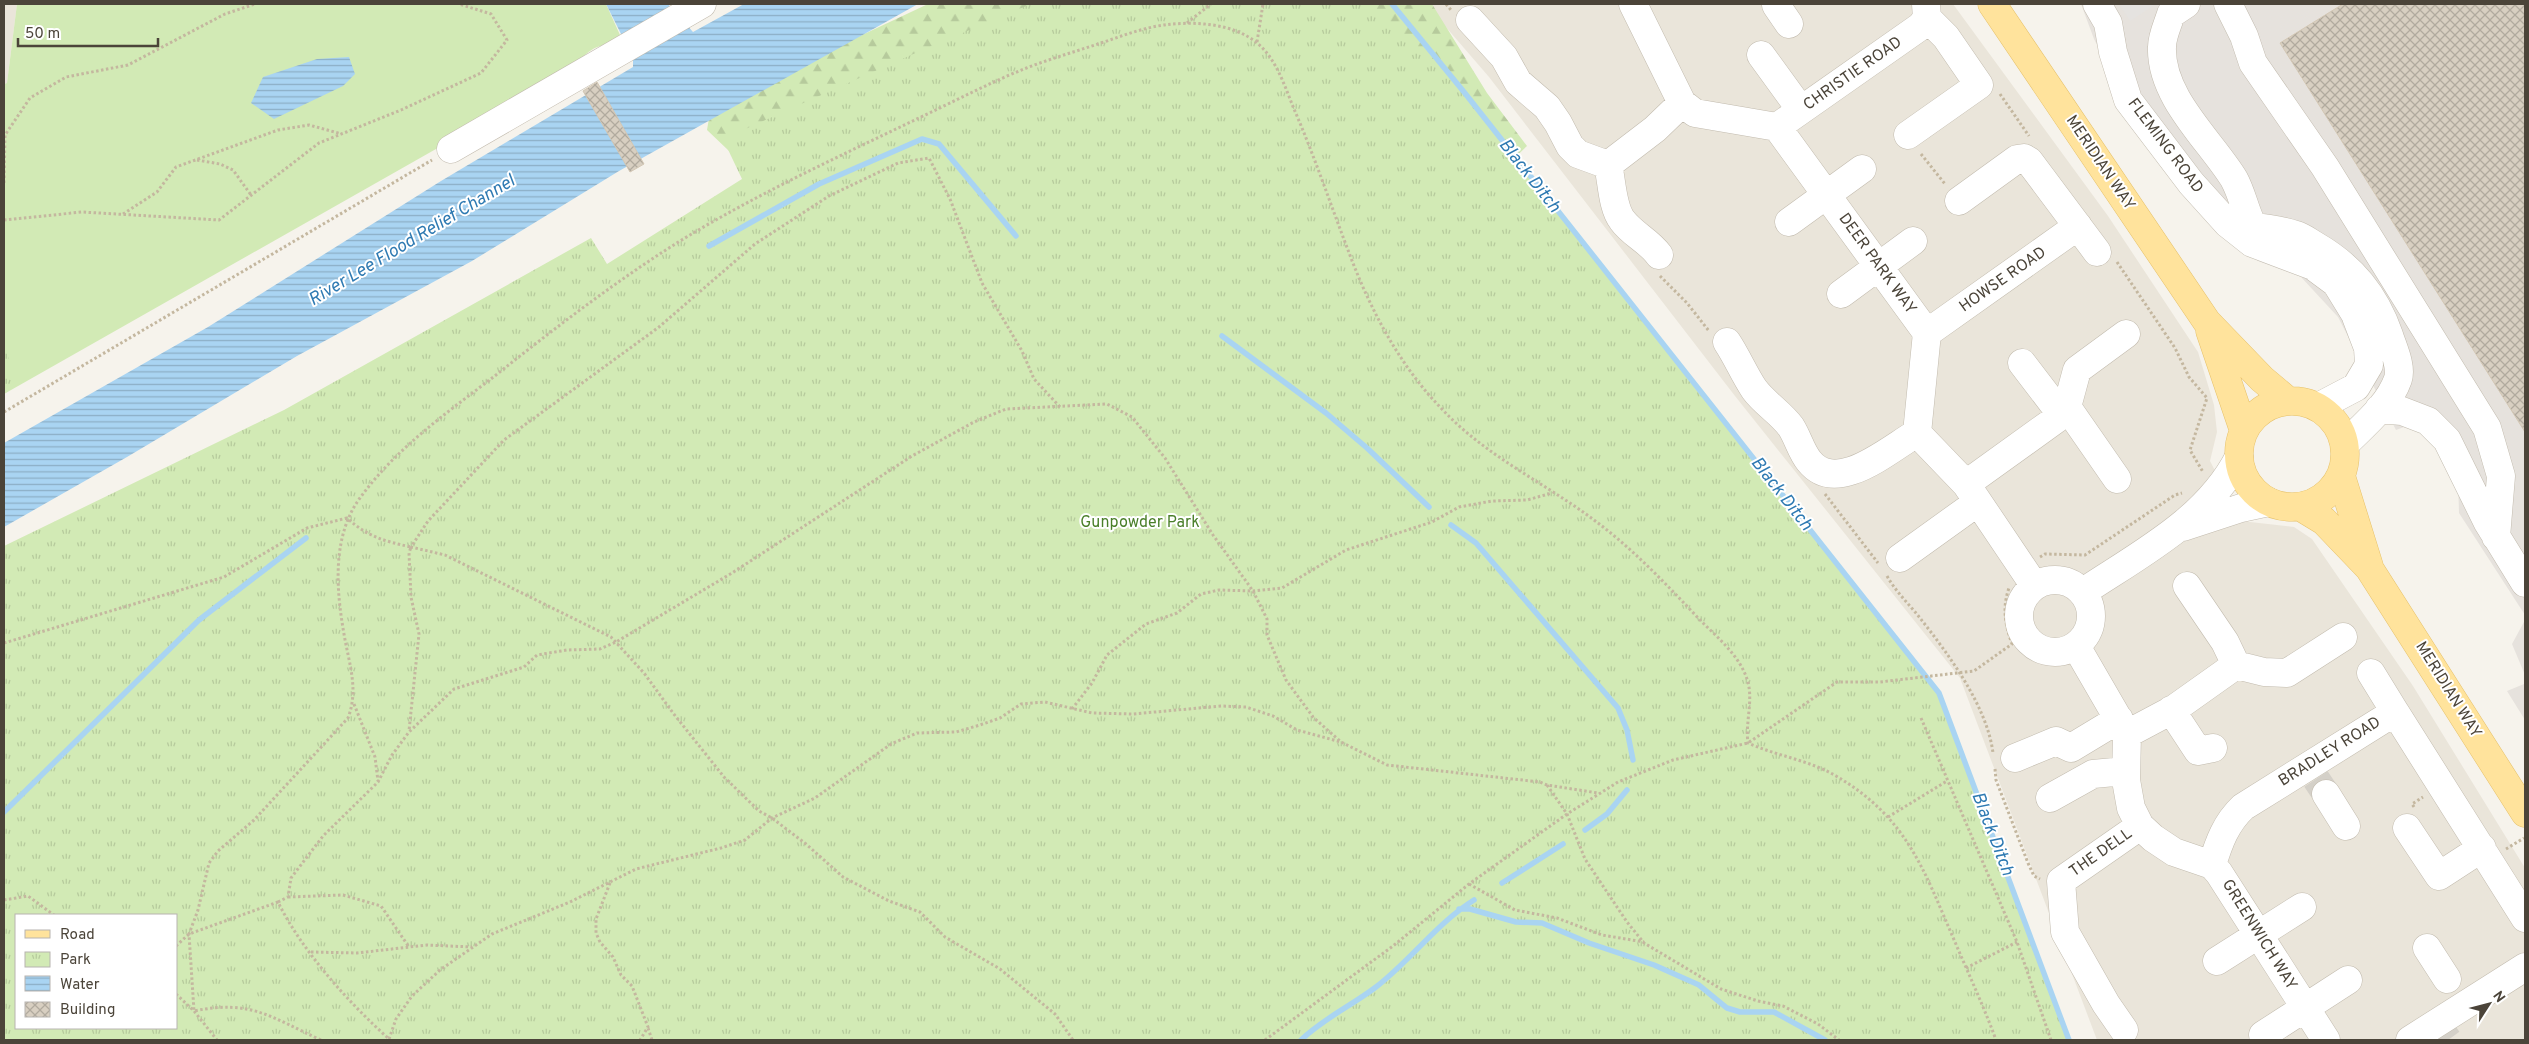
<svg xmlns="http://www.w3.org/2000/svg" width="2529" height="1044" viewBox="0 0 2529 1044" font-family="Overpass,sans-serif">
<defs>
<pattern id="forest-firs" width="22" height="20" patternUnits="userSpaceOnUse" patternTransform="scale(1.25)"><rect width="22" height="20" fill="#d2eab5"/><path d="M5 1l3.5 6h-7zM16 11l3.5 6h-7z" fill="#b6ca9c"/></pattern>
<pattern id="park-tufts" width="24" height="20" patternUnits="userSpaceOnUse" patternTransform="scale(1.25)"><rect width="24" height="20" fill="#d2eab5"/><path d="M3 7l-1-3M5 7V3M7 7l1-3M15 17l-1-3M17 17v-4M19 17l1-3" fill="none" stroke="#b6ca9c"/></pattern>
<pattern id="water-rules" width="6" height="5" patternUnits="userSpaceOnUse" patternTransform="scale(1.25)"><rect width="6" height="5" fill="#a9d4f2"/><path d="M0 2.5h6" fill="none" stroke="#8caec5"/></pattern>
<pattern id="building-cross-hatch" width="8" height="8" patternUnits="userSpaceOnUse" patternTransform="scale(1.25)"><rect width="8" height="8" fill="#d8cfc1"/><path d="M0 0l8 8M0 8l8-8" fill="none" stroke="#b1aa9e"/></pattern>
</defs>
<rect width="100%" height="100%" fill="#f6f3ec"/>
<path fill="#eae5da" d="M4 4H17L7 83 4 84Z
M1426 4H1953L2108 216 2198 352 2214 405 2217 432 2210 461 2241 521 2294 527 2312 539 2413 686 2525 868V1040H2097L1960 678 1735 396 1489 77Z"/>
<path fill="#e6e2dd" d="M2081 4H2525V615L2459 513 2458 479 2427 433 2404 427 2396 430 2338 317 2301 277 2258 261 2139 127 2094 39Z
M2525 620V720L2507 691 2524 684 2525 675 2512 644Z"/>
<path fill="#d2eab5" d="M17 4H606L620 35 619 46C594 40 582 57 568 74L4 394V84L7 83Z"/>
<path fill="url(#forest-firs)" d="M928 4H1061L749 170 707 130 711 106Z
M1344 4H1432L1487 93 1527 146 1505 167Z"/>
<path fill="url(#park-tufts)" fill-rule="evenodd" d="M1031 4H1363L1464 92 1939 693 2069 1040H4V546L284 410 591 238 607 264 742 179 723 139 920 51ZM16 915H176V1028H16Z
M4 334 14 387 4 394Z"/>
<path fill="#e5e3e0" d="M2119 4H2156L2130 21Z"/>
<path fill="url(#water-rules)" d="M606 4H668L693 32 744 4H918L619 171 472 261 297 356 127 457 4 527V443L208 327 441 181 633 67V58Z
M349 57 355 74 343 86 274 119 251 103 263 77 317 59Z"/>
<g fill="none" stroke-linecap="round" stroke-linejoin="round">
<path stroke="#a9d4f2" stroke-width="5.5" d="M1392 4 1464 92 1939 693 2069 1040
M709 246 819 184 922 139 939 144 1016 236
M1222 336 1326 413 1367 448 1429 507
M1451 525 1476 543 1618 708 1627 730 1633 760
M4 812 199 620 306 538
M1585 830 1607 814 1627 790
M1502 883 1563 844
M1459 909H1470L1516 922 1542 923 1589 943 1654 965 1699 985 1727 1008 1740 1012H1774L1825 1040
M1301 1040C1324 1018 1351 1006 1376 987 1411 960 1437 923 1474 900"/>
</g>
<path fill="url(#building-cross-hatch)" stroke="#d3c7b4" d="M2343 4H2525V432L2280 43Z
M597 82 644 164 630 172 583 91Z"/>
<g fill="none" stroke-linecap="round" stroke-linejoin="round">
<path stroke="#d4d0c8" stroke-width="28" stroke-dasharray="28 14" stroke-linecap="butt" d="M2316 779 2326 794
M2443 1033 2448 1040"/>
<defs>
<path id="minor" d="M1633 4 1682 103 1695 113 1777 127 1927 333 1917 433 1966 484 2034 585
M2097 4 2108 23 2113 52 2128 100 2191 183 2228 224 2252 243 2313 266 2336 283 2355 314 2368 348 2369 365 2356 387 2318 407
M2186 4 2171 14C2168 24 2162 36 2162 47 2160 97 2210 140 2234 179 2245 199 2245 219 2261 237
M2228 4 2244 36 2253 63 2325 167 2487 428 2501 476 2496 537
M1776 5 1789 24
M1470 20 1504 57 1518 82 1547 107 1558 123 1570 146 1578 154 1608 165
M1761 55 1801 110
M1777 127 1921 26 1927 18 1926 4
M1908 135 1979 85 1946 37 1927 18
M451 149 702 4
M1608 165C1612 181 1612 207 1622 220 1632 234 1649 241 1659 255
M1608 165 1655 129 1682 103
M1959 201 2017 159 2024 158 2029 161 2097 252
M1789 222 1862 169
M2232 225C2253 227 2275 228 2296 235 2303 237 2309 242 2316 246 2352 267 2375 295 2389 335 2393 348 2402 366 2398 379 2389 405 2364 425 2345 444
M1841 294 1913 241
M1927 333 2078 226
M1727 342C1737 357 1744 374 1754 389 1764 403 1781 413 1791 427 1798 438 1801 451 1809 461 1837 496 1889 449 1917 433
M2022 363 2061 414
M2067 407 2117 479
M2379 409 2402 411 2428 421 2447 440 2488 523 2525 583
M1966 484 2055 420 2067 407 2077 370 2126 334
M2183 527 2241 508 2269 502
M1900 558 1978 502
M2019 616a36 36 0 1 1 72 0a36 36 0 1 1-72 0Z
M2187 586 2225 642 2236 665
M2083 592C2140 554 2207 520 2239 457
M2076 646 2127 734 2126 780 2131 808 2140 826 2153 838 2174 852 2212 865 2219 873 2326 1040
M2371 673 2395 712
M2171 710 2198 751 2213 748
M2127 734 2174 709 2236 665 2264 672 2287 673 2343 637
M2015 758 2056 741 2071 748 2119 719
M2326 794 2346 826
M2050 798 2093 774 2125 771
M2407 828 2439 876 2482 848
M2212 865C2219 842 2226 823 2243 807L2395 712 2525 918
M2427 948 2447 979
M2217 961 2302 907
M2124 1030 2106 1004 2065 932 2061 881 2140 826
M2263 1035 2348 980
M2410 1040 2525 967"/>
<path id="major" d="M1992 4 2207 322 2262 379 2287 400
M2210 331 2244 431
M2239 454a53 53 0 1 1 106 0a53 53 0 1 1-106 0Z
M2341 476 2369 566
M2301 507 2324 521 2369 568 2525 813"/>
</defs>
<use href="#minor" stroke="#c2bbae" stroke-width="29"/>
<use href="#major" stroke="#e6c16a" stroke-width="29"/>
<path stroke="#c4b79f" stroke-width="3" stroke-dasharray="2.5 2.5" stroke-linecap="butt" d="M1446 4 1451 10
M1187 23 1211 4
M1257 42 1263 4
M2000 94 2029 136
M1921 154 1945 184
M197 160 220 164 233 170 251 195
M4 183 5 135 30 98 66 77 128 65 225 14 255 4
M123 214 157 192 176 167 278 130 309 125 342 134
M4 220 82 212 219 220 319 143 401 110 481 73 507 40 491 14 459 4
M2117 262 2175 348 2189 377 2207 398 2190 450 2203 472
M1660 276 1687 303 1709 331
M1060 407 1034 379 1022 351 982 283 950 199 929 158 898 163 829 196 755 244 659 327 504 440 428 521 411 547 445 555 611 637 644 673 673 713 724 777 759 811 772 818 806 844 843 877 889 901 920 912 945 937 1000 969 1055 1014 1073 1040
M4 412 432 160
M1825 494 1878 563
M2040 557 2045 554 2085 555 2175 495 2182 493
M1887 576C1896 592 1909 604 1920 618 1949 655 1987 706 1993 753
M4 643 224 577 307 528 347 518C368 537 384 541 411 547L409 553 411 597 419 634 409 731
M354 704 375 757 378 781
M1072 709 1092 683 1107 655 1146 624 1177 613 1201 594 1219 590 1253 591 1282 588 1346 550 1432 522 1459 507 1492 501 1527 500 1552 493
M1921 718 2017 942 2051 1040
M1995 769 1996 780 2028 863 2034 876 2040 879
M1547 785 1567 814 1585 859 1627 922 1644 943 1721 989 1758 1001 1783 1006 1818 1024 1839 1040
M2414 807 2412 804 2423 797
M1888 817 1947 781
M2506 849 2524 838
M610 883 596 919V933L600 942 613 957 621 975 632 986 648 1027 640 1040
M1469 884 1515 910 1557 918 1602 935 1644 942
M288 897 343 895 381 906 409 947
M4 900 28 896 54 915
M278 902 288 897 291 878 323 836 378 782 392 755 409 732 454 689 524 667 537 655 567 650 600 649 616 642 732 573 912 456 974 422 1006 409 1107 404 1132 417 1165 458 1213 535 1253 591 1267 619V635L1286 680 1313 717 1341 742
M176 946 189 934 278 902C302 951 348 1002 389 1039
M311 952 357 953 427 945 472 947
M1966 968 2017 942
M176 994 194 1011 217 1040
M648 1028 652 1040
M389 1039 396 1019 412 996 440 970 492 934 570 902 636 869 721 848 745 840 772 818 815 798 891 744 917 733 956 732 980 725 1000 718 1021 704 1045 702 1092 713 1133 714 1221 706 1246 707 1273 716 1297 730 1341 742 1387 765 1540 782 1547 785 1598 793
M321 1040C272 1018 252 999 194 1011L189 934 198 910 209 863 218 851 254 820 348 718C359 689 349 664 344 634 336 589 332 536 360 498 396 448 448 412 496 375 555 328 616 281 680 241 757 194 840 156 921 117 957 100 993 81 1029 67 1053 58 1077 51 1101 43 1122 36 1142 28 1164 25 1194 21 1233 23 1257 43 1276 58 1285 87 1294 109 1314 155 1330 203 1348 250 1369 307 1399 365 1441 408 1486 457 1546 483 1598 523 1635 551 1668 586 1700 620 1717 637 1739 655 1747 679 1754 699 1745 722 1748 743 1777 756 1809 760 1836 776 1908 818 1924 871 1955 942 1969 975 1984 1007 1996 1040
M1265 1040 1393 946 1469 884 1567 814 1618 782 1673 760 1748 743 1837 682H1880L1974 671 2012 644C2005 624 2002 608 2009 588"/>
<use href="#minor" stroke="#fff" stroke-width="28"/>
<use href="#major" stroke="#ffe39c" stroke-width="28"/>
</g>
<g text-anchor="middle" dominant-baseline="central" stroke-width="4" stroke-linejoin="round" paint-order="stroke">
<g font-size="16" fill="#4b4439" stroke="#fff">
<text transform="translate(1853 74) rotate(-35)">CHRISTIE ROAD</text>
<text transform="translate(2165 146) rotate(53)">FLEMING ROAD</text>
<text transform="translate(2100 163) rotate(56)">MERIDIAN WAY</text>
<text transform="translate(1877 264) rotate(54)">DEER PARK WAY</text>
<text transform="translate(2003 280) rotate(-35)">HOWSE ROAD</text>
<text transform="translate(2448 690) rotate(58)">MERIDIAN WAY</text>
<text transform="translate(2330 752) rotate(-32)">BRADLEY ROAD</text>
<text transform="translate(2101 853) rotate(-35)">THE DELL</text>
<text transform="translate(2259 935) rotate(58)">GREENWICH WAY</text>
</g>
<g font-size="16" fill="#4a7f2a" stroke="#fff">
<text x="1140" y="523">Gunpowder Park</text>
</g>
<g font-size="18" font-style="italic" fill="#2e7ab2" stroke="#fff">
<text transform="translate(1529 176) rotate(52)">Black Ditch</text>
<text transform="translate(412 241) rotate(-31)">River Lee Flood Relief Channel</text>
<text transform="translate(1781 494) rotate(52)">Black Ditch</text>
<text transform="translate(1992 834) rotate(69)">Black Ditch</text>
</g>
</g>
<rect width="2529" height="1044" fill="none" stroke="#4b4439" stroke-width="10"/>
<rect x="15" y="914" width="162" height="115" fill="#ffffff" stroke="#b7b4b0"/>
<rect x="25" y="930" width="25" height="8" fill="#ffe39c" stroke="#b7b4b0"/>
<text x="60" y="939" font-size="15" fill="#4b4439">Road</text>
<rect x="25" y="952" width="25" height="15" fill="url(#park-tufts)" stroke="#b7b4b0"/>
<text x="60" y="964" font-size="15" fill="#4b4439">Park</text>
<rect x="25" y="976" width="25" height="15" fill="url(#water-rules)" stroke="#b7b4b0"/>
<text x="60" y="989" font-size="15" fill="#4b4439">Water</text>
<rect x="25" y="1002" width="25" height="15" fill="url(#building-cross-hatch)" stroke="#b7b4b0"/>
<text x="60" y="1014" font-size="15" fill="#4b4439">Building</text>
<g transform="translate(2489 1004) rotate(54)" stroke="#ffffff" stroke-width="4" paint-order="stroke">
<path d="M0-4L9 19L0 12L-9 19Z" fill="#4b4439"/>
<text y="-8" font-size="14" font-weight="bold" text-anchor="middle" fill="#4b4439">N</text>
</g>
<path d="M18 38v8h140v-8" fill="none" stroke="#4b4439" stroke-width="2.5"/>
<text x="25" y="38" font-size="15" fill="#4b4439" stroke="#ffffff" stroke-width="4" paint-order="stroke">50 m</text>
</svg>
